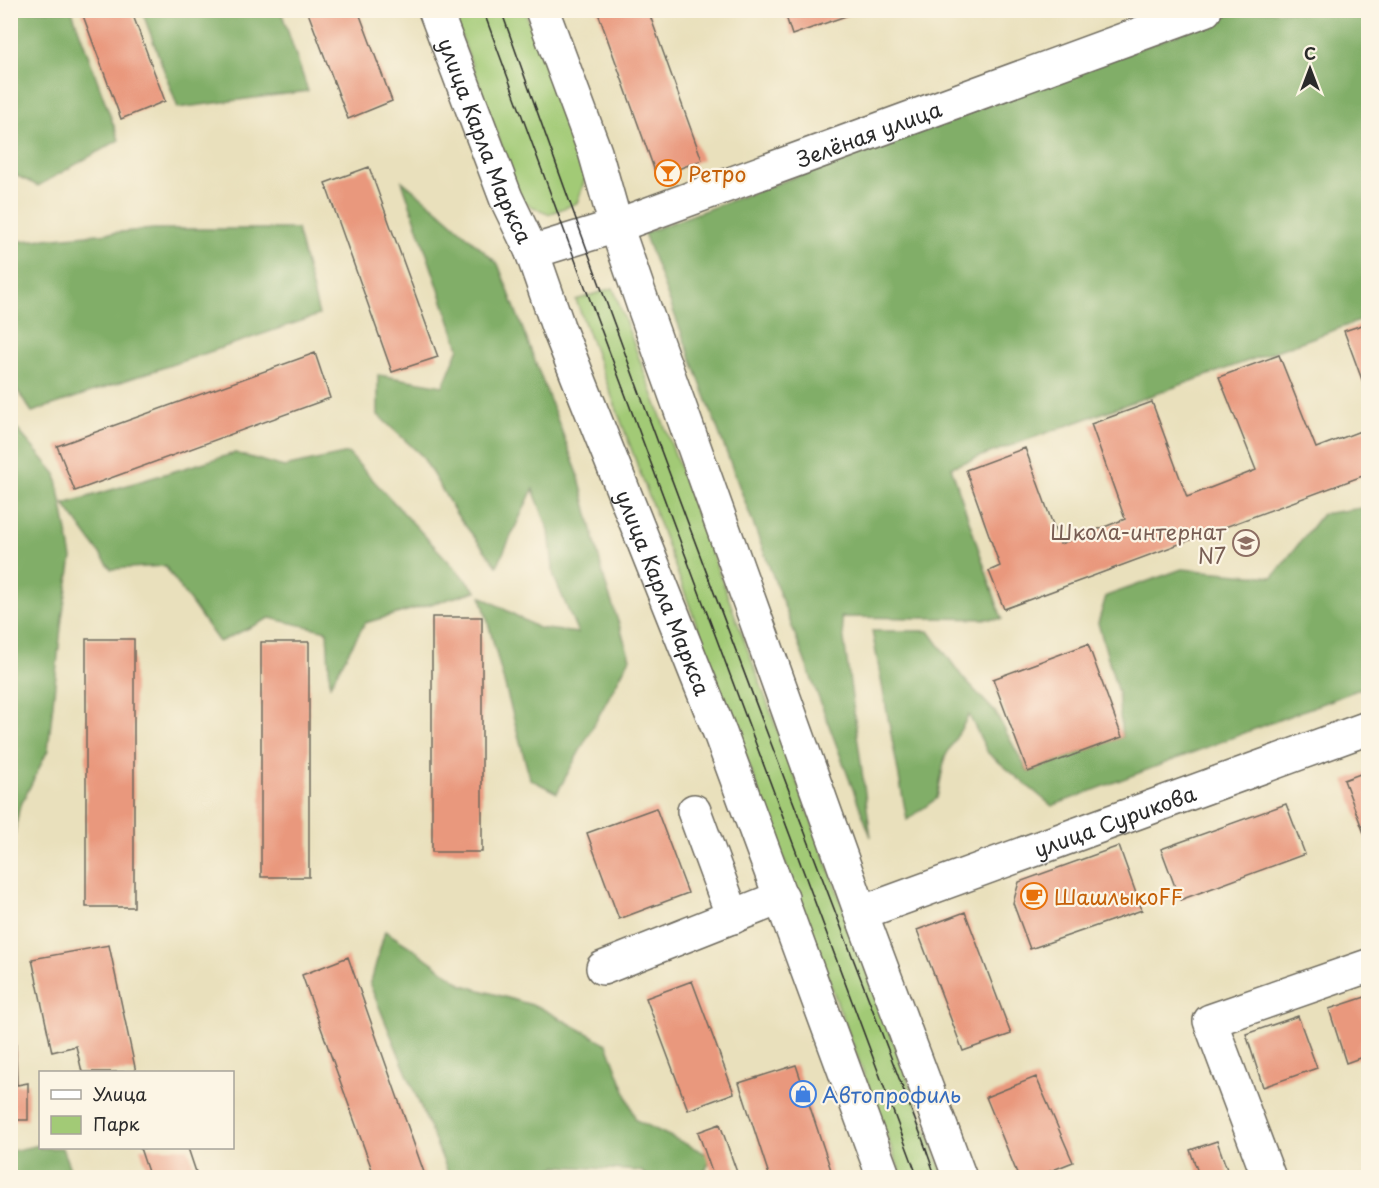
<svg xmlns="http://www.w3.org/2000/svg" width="1379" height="1188" viewBox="0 0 1379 1188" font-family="'Playpen Sans',sans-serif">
<rect width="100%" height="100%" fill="#fcf5e5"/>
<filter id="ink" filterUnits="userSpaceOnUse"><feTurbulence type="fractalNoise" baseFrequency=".0167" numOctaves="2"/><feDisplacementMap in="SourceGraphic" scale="12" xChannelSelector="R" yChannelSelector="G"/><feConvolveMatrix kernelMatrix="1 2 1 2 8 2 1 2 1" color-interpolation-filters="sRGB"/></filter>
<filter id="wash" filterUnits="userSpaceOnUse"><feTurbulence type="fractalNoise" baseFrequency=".008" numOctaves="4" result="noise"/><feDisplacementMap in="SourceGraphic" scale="24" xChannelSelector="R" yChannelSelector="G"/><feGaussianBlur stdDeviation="1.35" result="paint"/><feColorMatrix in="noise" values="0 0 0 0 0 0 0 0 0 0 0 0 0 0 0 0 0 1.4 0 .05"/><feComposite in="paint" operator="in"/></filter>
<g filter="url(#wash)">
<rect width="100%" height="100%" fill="#e9e0bc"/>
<path fill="#a2ca76" stroke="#667a50" stroke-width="1.5" d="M452 11H525L586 176 577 203 549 214 522 202Z
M613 288 944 1177H902L576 300Z"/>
<path fill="#81ae67" stroke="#566c49" stroke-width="1.5" d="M11 10 72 11 119 140 38 186 11 173Z
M142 11H281L308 91 178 108Z
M1240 11H1368V318L951 467 1002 619 841 617 871 837 644 233Z
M402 181 438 210 498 264 578 474 605 582 630 658 557 793 530 779 481 596 538 628 578 633 554 577 549 531 533 489 497 566 457 515 422 456 378 415V375L443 386 459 348Z
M154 229H297L319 315 32 412 11 381V242Z
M11 422 56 474 72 558 62 618 48 750 19 809 11 853Z
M235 453 284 467 348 453 476 591 365 623 330 685 327 631 270 618 219 642 165 566 111 569 64 504Z
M1368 507V686L1052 806 988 753 969 715 945 757 937 798 907 820 872 631H929L963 678 995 712 1028 772 1122 737 1118 693 1098 623 1106 596 1182 569 1273 577 1322 514Z
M385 931 415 950 463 985 539 1007 607 1044 636 1120 713 1157 701 1177H648L641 1171 557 1166 537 1177H450L370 985Z
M40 1145V1148H62L73 1177H11V1151Z"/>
<g id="blocks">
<path fill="#e9987d" d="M81 10H131L165 101 121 119Z
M307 10H358L392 101 348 119Z
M597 10H648L702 160 657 177Z
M784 10H860V11L792 35Z
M369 167 438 357 392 372 325 183Z
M1368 323V396L1344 331Z
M315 353 330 398 75 491 57 446Z
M1279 355 1316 448 1368 428V474L1004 609 989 571 1000 566 966 470 1025 448 1060 544 1125 519 1091 424 1152 402 1187 497 1256 470 1219 377Z
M432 617H482V852H432Z
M86 639H134V907H86Z
M261 642H309V877H261Z
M1088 644 1122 737 1028 772 993 679Z
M1368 771V844L1344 780Z
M1286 804 1305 854 1180 900 1161 849Z
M656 808 688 893 619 919 587 833Z
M1119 846 1142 910 1030 949 1013 903 1019 882Z
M965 912 1011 1034 963 1051 917 930Z
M109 945 136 1072H82L76 1046 52 1052 32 959Z
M10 949H13L17 1085 28 1083V1120H10Z
M348 957 426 1178H375L302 975Z
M692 981 734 1093 688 1110 646 998Z
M1368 996V1055L1346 1063 1329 1009Z
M1298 1016 1317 1068 1263 1087 1246 1034Z
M796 1065 832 1173 819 1178H770L739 1083Z
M1036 1077 1073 1162 1033 1178H1019L986 1097Z
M720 1124 739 1178H714L698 1132Z
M1217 1141 1230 1178H1200L1190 1150Z
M140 1148H188L198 1178H150Z"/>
</g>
</g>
<g filter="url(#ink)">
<use href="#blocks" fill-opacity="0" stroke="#6e6a5e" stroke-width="1.5"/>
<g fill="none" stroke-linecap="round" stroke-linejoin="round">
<defs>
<g id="minor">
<path id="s1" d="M435 10 506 198 532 252 558 327 720 733 884 1178"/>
<path d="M542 10 595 152 616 226 645 310 861 913 960 1178"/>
<path id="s2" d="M532 252 616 226 1205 10"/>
<path d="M694 811 733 917"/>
<path id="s3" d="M861 913 1368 728"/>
<path d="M603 968 782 897"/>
<path d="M1269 1178 1210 1021 1368 966"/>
</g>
</defs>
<use href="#minor" stroke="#6e6a5e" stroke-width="36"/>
<use href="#minor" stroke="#fff" stroke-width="33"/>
<path stroke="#2b2b2b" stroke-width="1.5" d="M483 10 568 241 918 1178
M501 10C635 389 778 764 922 1138L936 1178"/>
</g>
</g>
<defs>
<symbol id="bar-ring" viewBox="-11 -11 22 22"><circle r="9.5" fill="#fcf5e5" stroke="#e8710a" stroke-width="1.5"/><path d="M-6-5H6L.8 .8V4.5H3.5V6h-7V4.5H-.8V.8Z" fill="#e8710a"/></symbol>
<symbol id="school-ring" viewBox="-11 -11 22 22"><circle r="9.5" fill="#fcf5e5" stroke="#8d6e63" stroke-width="1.5"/><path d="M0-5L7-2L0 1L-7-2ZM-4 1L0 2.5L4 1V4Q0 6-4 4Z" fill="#8d6e63"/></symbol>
<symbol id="cafe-ring" viewBox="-11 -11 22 22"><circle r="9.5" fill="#fcf5e5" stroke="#e8710a" stroke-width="1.5"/><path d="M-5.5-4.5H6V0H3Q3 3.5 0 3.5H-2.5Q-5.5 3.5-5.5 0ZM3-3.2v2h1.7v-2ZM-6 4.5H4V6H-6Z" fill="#e8710a"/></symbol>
<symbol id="shop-ring" viewBox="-11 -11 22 22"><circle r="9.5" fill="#fcf5e5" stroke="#3f7fe0" stroke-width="1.5"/><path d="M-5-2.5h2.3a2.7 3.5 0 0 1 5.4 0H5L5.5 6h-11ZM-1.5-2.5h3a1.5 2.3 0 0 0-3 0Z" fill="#3f7fe0"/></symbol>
</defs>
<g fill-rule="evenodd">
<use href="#bar-ring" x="653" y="158" width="30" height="30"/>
<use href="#school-ring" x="1231" y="528" width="30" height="30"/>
<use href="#cafe-ring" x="1019" y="881" width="30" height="30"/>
<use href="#shop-ring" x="788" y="1079" width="30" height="30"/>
</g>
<g text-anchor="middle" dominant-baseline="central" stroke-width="4.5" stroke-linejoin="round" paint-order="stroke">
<g font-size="21" fill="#2b2b2b" stroke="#fcf5e5">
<text stroke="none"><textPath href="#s2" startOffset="357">Зелёная улица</textPath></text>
<text stroke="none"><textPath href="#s1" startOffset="140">улица Карла Маркса</textPath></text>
<text stroke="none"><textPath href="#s1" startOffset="626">улица Карла Маркса</textPath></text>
<text stroke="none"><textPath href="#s3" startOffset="270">улица Сурикова</textPath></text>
</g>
<g font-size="21" fill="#c56008" stroke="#fcf5e5" text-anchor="start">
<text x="688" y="173">Ретро</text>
<text x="1054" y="896">ШашлыкoFF</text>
</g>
<g font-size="21" fill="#785e54" stroke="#fcf5e5" text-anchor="end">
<text x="1226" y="531">Школа-интернат<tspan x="1226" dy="24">N7</tspan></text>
</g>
<g font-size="21" fill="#366cbe" stroke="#fcf5e5" text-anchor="start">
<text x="822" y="1094">Автопрофиль</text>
</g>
</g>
<rect width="1379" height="1188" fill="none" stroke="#fcf5e5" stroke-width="36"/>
<rect x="39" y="1071" width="195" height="78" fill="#fcf5e5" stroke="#a8a49b" stroke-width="1.5"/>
<rect x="51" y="1090" width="30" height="9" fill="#ffffff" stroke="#a8a49b" stroke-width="1.5"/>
<text x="93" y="1101" font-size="18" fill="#2b2b2b">Улица</text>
<rect x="51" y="1116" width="30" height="18" fill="#a2ca76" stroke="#a8a49b" stroke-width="1.5"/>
<text x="93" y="1131" font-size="18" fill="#2b2b2b">Парк</text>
<g transform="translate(1310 69)" stroke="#fcf5e5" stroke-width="4.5" paint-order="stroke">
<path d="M0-4.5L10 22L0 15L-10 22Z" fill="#2b2b2b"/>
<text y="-9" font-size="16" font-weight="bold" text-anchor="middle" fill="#2b2b2b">С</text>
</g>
</svg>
